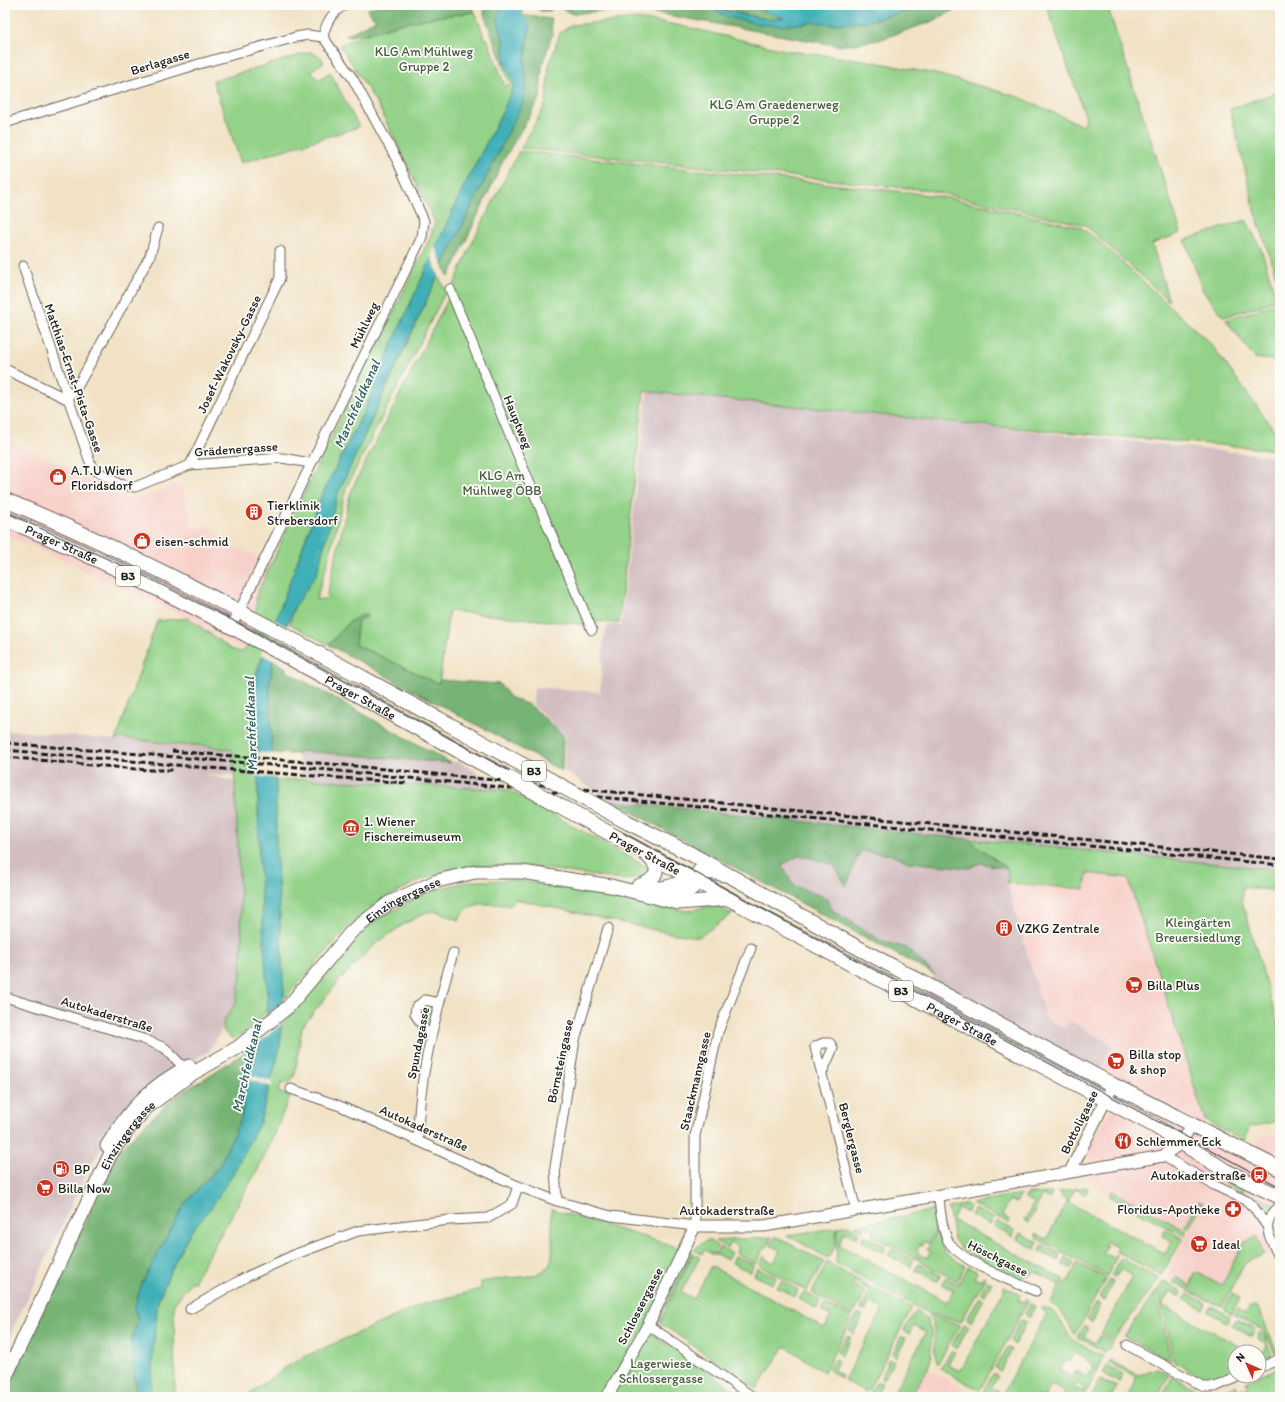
<svg xmlns="http://www.w3.org/2000/svg" width="1285" height="1402" viewBox="0 0 1285 1402" font-family="Itim,sans-serif">
<rect width="100%" height="100%" fill="#fdfcf7"/>
<filter id="ink" filterUnits="userSpaceOnUse"><feTurbulence type="fractalNoise" baseFrequency=".025" numOctaves="2"/><feDisplacementMap in="SourceGraphic" scale="8" xChannelSelector="R" yChannelSelector="G"/><feConvolveMatrix kernelMatrix="1 2 1 2 8 2 1 2 1" color-interpolation-filters="sRGB"/></filter>
<filter id="wash" filterUnits="userSpaceOnUse"><feTurbulence type="fractalNoise" baseFrequency=".012" numOctaves="4" result="noise"/><feDisplacementMap in="SourceGraphic" scale="16" xChannelSelector="R" yChannelSelector="G"/><feGaussianBlur stdDeviation="0.9" result="paint"/><feColorMatrix in="noise" values="0 0 0 0 0 0 0 0 0 0 0 0 0 0 0 0 0 1.4 0 .05"/><feComposite in="paint" operator="in"/></filter>
<g filter="url(#wash)">
<rect width="100%" height="100%" fill="#f1e2c6"/>
<path fill="#f7d0c9" d="M5 439 73 470 132 501 181 483 193 529 212 527 224 542 272 563 256 596 258 611 246 648 241 650 188 618 5 534Z
M1086 873 1128 877 1131 883 1205 1120 1196 1138 1259 1148 1261 1137 1280 1132V1261L1264 1254 1245 1263 1222 1307 1167 1279 1184 1236 1093 1186 1088 1151 1117 1098 1093 1085 1113 1045 1070 1021 1064 1028 1046 1019 1007 883 1084 889Z
M928 1369 980 1397H909Z"/>
<path fill="#d2bec1" d="M647 391 1280 457V870L1070 850 611 801 564 771 565 735 533 705 534 687 600 692 604 636 608 624 621 625Z
M5 730 116 740 128 739 185 745H198L232 750 234 775 203 774 235 782 252 1000 238 1004 208 1052 182 1066 105 1141 87 1172 5 1346Z
M299 751 459 762 508 790 301 779 298 756Z
M860 851 894 855 908 862 969 868 980 863 1008 869 1007 883 1046 1019 1064 1028 1070 1021 1113 1045 1093 1085 924 995 935 975 908 948 881 941 832 910 826 898 793 885 782 865 800 855 834 865 846 885Z"/>
<path fill="#93d288" stroke="#587752" d="M1046 5H1107L1181 233 1152 244 1169 301 1085 225 927 190 521 148 546 104 549 66 560 33 572 25 637 19 677 25 789 51 864 60 940 75 1019 97 1083 126 1086 118Z
M475 12 485 39 487 38 505 86 510 84 502 62H505L514 85 502 113 462 190 392 344 366 407 321 497 256 674 259 859 268 1007C261 1021 246 1033 232 1039L224 1032 223 1022 236 1003 241 975 242 943 235 783 232 750 198 745H185L121 738 116 740 157 621 188 618 231 649 242 652C255 642 257 611 256 596L317 466 430 238 435 222 379 107 340 45C383 25 428 17 475 12Z
M310 52 321 57 324 62 311 71 318 80 330 72 359 127 241 163 213 81Z
M1280 91V288L1256 214 1230 109Z
M519 151 914 193 949 198 1080 227 1095 238 1211 344 1280 438V450L991 426 644 391 619 623 596 621 590 625 449 611 439 684 355 644 358 620 367 617 350 621 329 645 290 624 294 608 317 573 337 496 438 276 446 291 346 488 327 564 316 600 329 598 327 595 350 494 355 483 447 301 472 243Z
M1246 220 1261 249 1277 300 1224 317 1203 291 1185 240Z
M1277 303 1280 311V361L1255 358 1226 320Z
M301 779 508 790 651 869 647 877 622 880 528 866H478L425 878 389 896 370 908 346 929 286 998 284 994 276 847V781Z
M968 839 1280 870V891L1242 887V901L1280 1031V1121L1249 1127 1245 1142 1205 1120 1128 878 1087 873 1085 889 1007 883 1008 869Z
M520 880 687 911 714 905 732 914 699 937 669 933 515 899 510 905C489 905 469 898 459 920L435 911 424 913 401 926 374 945 338 982 302 1027 295 1074 289 1084 282 1082 278 1092 290 1096 261 1164 196 1277 195 1282H191L174 1304 175 1397H151L153 1348 158 1301 171 1270 189 1234 212 1206 260 1122 280 1047 282 1024 299 1007 340 956 373 922 428 891 472 881Z
M419 1012a8 8 0 1 1 16 0a8 8 0 1 1-16 0Z
M1225 1180 1244 1190V1191L1240 1192 1221 1181Z
M1086 1187 1088 1190 1085 1194 1075 1189 1068 1202 1165 1254 1172 1241 1162 1236 1166 1229 1181 1238 1183 1239 1161 1275 1125 1256V1255L1116 1252 1118 1247 1107 1241 1104 1245 1107 1246 1103 1253 1113 1258 1115 1254 1117 1256 1107 1276 1036 1238V1234L1046 1239 1068 1201 1057 1192Z
M1112 1191 1181 1228 1186 1231 1184 1236 1109 1196Z
M1052 1193 1049 1199 1043 1195 1028 1223 1024 1221 1034 1203 1025 1198 1027 1194Z
M1021 1194 1016 1203 1010 1200 1002 1215 1010 1220 1009 1223 972 1204Z
M1259 1197 1274 1204 1265 1214 1258 1199Z
M1199 1201 1203 1203 1188 1229 1185 1226Z
M967 1204 970 1207 967 1213 958 1208 952 1220 1065 1280 1058 1284 1036 1272 1019 1279H1016L960 1248 954 1239 948 1208Z
M551 1209 693 1252 652 1334 746 1397H245L285 1368 304 1357 423 1304 481 1289V1282C489 1281 498 1279 506 1278 521 1277 550 1278 552 1256 553 1243 551 1223 551 1209Z
M975 1209 993 1218 990 1225 971 1215Z
M934 1210 938 1226 928 1244 924 1241 922 1245 920 1244 917 1250 919 1252 916 1259 872 1235 874 1230 866 1226 863 1231 854 1226Z
M997 1221 1015 1231 1013 1237 994 1227Z
M848 1225 858 1232 857 1238 845 1232 839 1245 947 1302 954 1290 942 1284 946 1278 958 1284 968 1267 978 1272 975 1278 981 1281 983 1276 986 1277 961 1322 928 1313 836 1263 838 1227Z
M837 1228 835 1247 828 1258 787 1235Z
M938 1229 944 1253 965 1266 957 1281 918 1260 920 1255 927 1258 931 1252 927 1250Z
M1020 1233 1038 1242 1035 1249 1017 1239Z
M864 1235 885 1246 884 1253 861 1241Z
M772 1237 766 1248 764 1247 756 1264 736 1253 739 1247 731 1243 728 1248 715 1241Z
M775 1237H777L824 1262 807 1291 759 1265 764 1256 766 1257 765 1259 774 1263 780 1251 770 1245Z
M1257 1237 1264 1254 1245 1263 1222 1307 1188 1291 1196 1272 1222 1285 1243 1243Z
M708 1240 718 1246 713 1255 704 1250 702 1254 694 1250 699 1245Z
M1042 1245 1060 1254 1058 1261 1039 1251Z
M721 1247 731 1253 727 1260 717 1255 714 1256Z
M892 1249 913 1260 911 1267 888 1255Z
M693 1254 700 1257 681 1292 694 1299 711 1266 824 1328 831 1316 821 1311 825 1304 851 1317 852 1319 824 1372 785 1346 757 1389 660 1323Z
M735 1256 752 1264 753 1266 750 1272 732 1263Z
M1065 1257 1074 1262 1071 1268 1062 1264Z
M1121 1258 1159 1279 1113 1340 1101 1334 1133 1276 1121 1269 1115 1278 1111 1276Z
M827 1262 870 1287 868 1289 853 1281 852 1284 866 1292 852 1316 812 1293Z
M1077 1263 1106 1278 1075 1335 1060 1310 1051 1304 1059 1285 1068 1282Z
M919 1264 940 1275 938 1282 915 1270Z
M757 1268 775 1276 776 1278 772 1284 754 1275Z
M1177 1277 1188 1284 1186 1289 1173 1282Z
M782 1280 798 1290 795 1297 777 1287Z
M1109 1280 1113 1282 1104 1300 1099 1297Z
M987 1281 992 1283 985 1295 981 1292Z
M1164 1281 1182 1292 1180 1297 1170 1291 1162 1305 1250 1352H1235V1372L1213 1380 1206 1379 1174 1362 1158 1289Z
M1004 1286 1021 1295 1018 1300 1024 1303 1027 1298 1029 1300 980 1390 946 1372 941 1368 951 1351 955 1352 948 1365 960 1371 1004 1290Z
M872 1287 912 1308 868 1391 866 1392 844 1380 883 1309 870 1302 865 1312 861 1308Z
M804 1292 820 1301 817 1309 799 1299Z
M1156 1292 1171 1361 1124 1336Z
M1188 1294 1206 1303 1204 1310 1184 1299Z
M1232 1294 1240 1299 1232 1314 1224 1309Z
M980 1297 984 1299 971 1322 967 1319Z
M1097 1302 1101 1305 1092 1323 1087 1319Z
M1030 1304 1035 1306 1029 1318 1025 1314Z
M1257 1305 1276 1350 1280 1349V1354H1275L1264 1331 1234 1315 1237 1309 1245 1314 1250 1306Z
M1211 1306 1230 1316 1228 1323 1208 1312Z
M1042 1307C1061 1310 1061 1329 1074 1340 1082 1347 1095 1351 1104 1356L1097 1372 1092 1369 1093 1365 1086 1361V1359L1074 1352 1069 1361 1066 1360 1060 1370 1071 1377 1075 1371 1087 1377 1090 1371 1096 1374 1087 1391 1077 1383 1074 1388 1086 1392 1084 1397H1063L1065 1391 1052 1384 1045 1395 1048 1397H992L984 1393 983 1391 993 1374 998 1376 991 1388 1003 1394 1047 1313 1041 1310Z
M916 1311 926 1318 931 1331V1358L928 1369 909 1397H891L926 1332 913 1326 909 1334 905 1332 904 1330Z
M859 1314 863 1316 853 1334 849 1330 857 1315Z
M929 1315 960 1325 938 1364C930 1349 939 1332 929 1315Z
M1021 1320 1027 1322 1014 1345 1010 1341Z
M1236 1320 1255 1329 1252 1336 1232 1325Z
M964 1324 969 1326 956 1349 952 1345Z
M1084 1326 1089 1328 1084 1337 1096 1343 1100 1336 1112 1342 1109 1350 1105 1352 1078 1337Z
M1259 1332 1264 1335 1272 1356 1259 1362V1357L1267 1344 1257 1338Z
M847 1336 851 1338 841 1356 837 1352Z
M901 1337 906 1338 896 1357 893 1353Z
M1008 1347 1012 1350 1000 1372 995 1368Z
M835 1359 838 1361 834 1370 842 1375 841 1378 830 1371 829 1367Z
M891 1359 894 1361 884 1379 881 1378 888 1360Z
M1111 1361 1139 1375 1157 1368 1169 1375 1157 1397H1127L1137 1377 1109 1363Z
M1107 1366 1123 1374 1119 1382 1103 1374Z
M1280 1367V1397H1239L1234 1386 1237 1385 1239 1391 1248 1387 1246 1382Z
M1173 1376 1201 1392 1200 1397H1174L1168 1394 1167 1397H1161Z
M1100 1379 1117 1387 1111 1397H1091Z
M879 1382 882 1383 877 1393 884 1397H868L876 1383Z
M1232 1387 1234 1391 1230 1397H1221L1217 1394Z"/>
<path fill="#76b474" stroke="#496848" d="M378 5H470L475 12C448 15 422 19 395 25 377 29 362 37 344 36L376 20 367 10Z
M485 5H502L498 21 503 39 505 62H502L484 14Z
M535 5H752L760 10 784 17 772 20 714 9 728 17 798 23 814 22 832 24 863 22 934 5H965L933 21 879 40 840 46 650 12 601 11 572 14 555 5 550 11H540Z
M521 15 551 19 552 35 542 66 540 98 503 161 449 277 443 265 523 102 526 86 525 59 530 24Z
M366 614 367 617 358 620 355 644 439 684 440 680 500 684 510 697 531 706 563 735 562 771 329 645C340 633 349 617 366 614Z
M273 660 286 668V671L451 763 299 751V754L272 753 269 688Z
M611 801 968 839 1008 869 980 863 969 868 908 862 894 855 860 851 846 886 834 865 800 855 782 865 793 885 826 898 832 910 881 941 907 948 935 975Z
M261 1042 243 1096 242 1116 220 1165 184 1205 142 1284 134 1308 138 1320 131 1342 136 1388 135 1397H5V1392L119 1150 137 1132 174 1098Z"/>
<path fill="#40b0b8" stroke="#2e666a" d="M502 5H525L521 15 530 24 525 59 526 86 523 102 443 265 377 407 337 496 317 573 294 608 273 660 269 684 272 753 276 781V847L284 994 280 1047 260 1122 234 1172 212 1206 189 1234 171 1270 158 1301 153 1348 151 1397H135L136 1388 131 1342 138 1320 134 1308 142 1283 184 1205 220 1165 242 1116 243 1096 261 1042 268 1007 259 859 256 674 321 497 366 407 392 344 462 190 502 113 514 85 505 62 503 39 498 21V14Z
M752 5H934L863 22 832 24 814 22 781 26 759 24 728 17 714 9 772 20 784 18 760 10Z"/>
<path fill="#f1e2c6" d="M435 247 444 268 440 278 431 256Z
M273 619 288 627 275 661 261 654Z
M255 752 274 754 277 778 255 776Z
M286 999 284 1022 259 1043 264 1019Z
M249 1074 273 1082 272 1087 247 1079Z"/>
</g>
<g filter="url(#ink)">
<g fill="none" stroke-linecap="round" stroke-linejoin="round">
<defs>
<path id="minor" d="M323 37C326 22 332 12 345 5
M5 123 199 64 296 37 308 35 323 37
M23 266 92 468 119 484 135 487 190 465 282 458 310 463
M450 289 517 453 592 630
M5 369 67 399 76 389 150 256 158 228
M190 465 280 278V251
M231 628 422 237 424 221 397 160 353 79 323 37
M5 997 143 1039 165 1048 188 1072
M431 1040 415 1014 416 1007 425 1000 439 1003
M822 1073 833 1048 830 1043H823L815 1047 856 1210
M291 1089 340 1106 518 1186 557 1201 611 1216 695 1226V1136L718 1032 751 948
M418 1140C418 1077 436 1014 453 953
M1163 1156 1214 1185 1247 1201 1255 1209 1267 1226
M939 1197C940 1210 942 1227 947 1239 957 1260 1015 1283 1036 1291
M557 1201 555 1167 575 1040 608 928
M1280 1206C1258 1224 1270 1237 1280 1259
M190 1309 246 1277 296 1254 358 1231 450 1220 488 1218 512 1204 518 1186
M648 1325 753 1397
M1127 1345 1204 1387H1215L1240 1376
M1259 1368 1280 1359"/>
<path id="tertiary" d="M1070 1172 1113 1085
M607 1397 648 1325 695 1226H764L1163 1156 1181 1143 1191 1125"/>
<g id="secondary">
<path d="M638 886C658 879 663 869 645 854"/>
<path d="M641 886C649 888 657 889 666 887 691 882 698 867 725 875"/>
<path d="M668 898C681 895 703 888 699 871"/>
<path d="M107 1146C129 1109 149 1087 189 1066"/>
<path id="s1" d="M5 1378 110 1155 132 1124 146 1108 190 1075 237 1048 288 1007 352 931 389 903 437 881 475 872H522L611 886 678 903 729 899"/>
</g>
<g id="primary">
<path d="M5 500C156 562 298 643 441 720"/>
<path id="s2" d="M5 519C180 591 343 689 509 778"/>
<path d="M627 822 691 854 853 945 1113 1085 1280 1169"/>
<path id="s3" d="M618 838 761 916 1155 1126 1226 1171 1280 1197"/>
</g>
</defs>
<use href="#minor" stroke="#676158" stroke-width="11"/>
<use href="#tertiary" stroke="#676158" stroke-width="13"/>
<use href="#secondary" stroke="#676158" stroke-width="15"/>
<use href="#primary" stroke="#676158" stroke-width="16"/>
<use href="#minor" stroke="#fff" stroke-width="9"/>
<use href="#tertiary" stroke="#fff" stroke-width="11"/>
<use href="#secondary" stroke="#fff" stroke-width="13"/>
<use href="#primary" stroke="#fff" stroke-width="14"/>
<path stroke="#1c1c1c" stroke-width="1" d="M5 512 136 572 234 621 843 953 1280 1187"/>
<path stroke="#1c1c1c" stroke-width="3" stroke-dasharray="6 3" stroke-linecap="butt" d="M5 743 309 768 1280 865
M5 750 209 768 407 783
M172 751 344 765 1280 859
M5 757 147 770H173"/>
<defs>
<path id="primary-bridge" d="M441 720 627 822
M509 778 618 838"/>
</defs>
<use href="#primary-bridge" stroke="#676158" stroke-width="16" stroke-linecap="butt"/>
<use href="#primary-bridge" stroke="#fff" stroke-width="14"/>
</g>
</g>
<defs>
<symbol id="shop-disc" viewBox="-11 -11 22 22"><circle r="9.5" fill="#c8321e" stroke="#fdfcf7"/><path d="M-5-2.5h2.3a2.7 3.5 0 0 1 5.4 0H5L5.5 6h-11ZM-1.5-2.5h3a1.5 2.3 0 0 0-3 0Z" fill="#fff"/></symbol>
<symbol id="building-disc" viewBox="-11 -11 22 22"><circle r="9.5" fill="#c8321e" stroke="#fdfcf7"/><path d="M-4-6H4V6H1V3H-1V6H-4ZM-2.5-4.3h1.7v1.8h-1.7ZM.8-4.3h1.7v1.8H.8ZM-2.5-1h1.7V.8h-1.7ZM.8-1h1.7V.8H.8Z" fill="#fff"/></symbol>
<symbol id="museum-disc" viewBox="-11 -11 22 22"><circle r="9.5" fill="#c8321e" stroke="#fdfcf7"/><path d="M0-6L6-3V-2H-6V-3ZM-5-1h2V3h-2ZM-1-1h2V3h-2ZM3-1h2V3H3ZM-6 4H6V6H-6Z" fill="#fff"/></symbol>
<symbol id="supermarket-disc" viewBox="-11 -11 22 22"><circle r="9.5" fill="#c8321e" stroke="#fdfcf7"/><path d="M-6-5.5h2.5l.6 2H6L4.5 2H-2.5L-4.4-4H-6ZM-1.5 3.2a1.3 1.3 0 1 0 .1 0ZM3 3.2a1.3 1.3 0 1 0 .1 0Z" fill="#fff"/></symbol>
<symbol id="restaurant-disc" viewBox="-11 -11 22 22"><circle r="9.5" fill="#c8321e" stroke="#fdfcf7"/><path d="M-5-6h1v4h1v-4h1v4h1v-4h1v5L-1.5 .5V6h-2V.5L-5-1ZM5-6V6H3V1.5H1.5Q1.5-4 5-6Z" fill="#fff"/></symbol>
<symbol id="fuel-disc" viewBox="-11 -11 22 22"><circle r="9.5" fill="#c8321e" stroke="#fdfcf7"/><path d="M-5.5-6h7V0h2V4h1.3V-2.5L3-4.5l.8-.8L6-3V5H2.5V1h-1V6h-7ZM-4.2-4.7v3.2H.2V-4.7Z" fill="#fff"/></symbol>
<symbol id="bus-disc" viewBox="-11 -11 22 22"><circle r="9.5" fill="#c8321e" stroke="#fdfcf7"/><path d="M-5-6H5V4H4V6H2V4H-2V6H-4V4H-5ZM-3.5-4V0h7V-4ZM-3.5 1.2v1.5H-2V1.2ZM2 1.2v1.5H3.5V1.2Z" fill="#fff"/></symbol>
<symbol id="pharmacy-disc" viewBox="-11 -11 22 22"><circle r="9.5" fill="#c8321e" stroke="#fdfcf7"/><path d="M-2-6h4v4h4v4h-4v4h-4v-4h-4v-4h4Z" fill="#fff"/></symbol>
</defs>
<g fill-rule="evenodd">
<use href="#shop-disc" x="48" y="467" width="20" height="20"/>
<use href="#building-disc" x="244" y="502" width="20" height="20"/>
<use href="#shop-disc" x="132" y="531" width="20" height="20"/>
<use href="#museum-disc" x="341" y="818" width="20" height="20"/>
<use href="#building-disc" x="994" y="918" width="20" height="20"/>
<use href="#supermarket-disc" x="1124" y="975" width="20" height="20"/>
<use href="#supermarket-disc" x="1106" y="1051" width="20" height="20"/>
<use href="#restaurant-disc" x="1113" y="1131" width="20" height="20"/>
<use href="#fuel-disc" x="51" y="1159" width="20" height="20"/>
<use href="#bus-disc" x="1249" y="1165" width="20" height="20"/>
<use href="#supermarket-disc" x="35" y="1178" width="20" height="20"/>
<use href="#pharmacy-disc" x="1223" y="1199" width="20" height="20"/>
<use href="#supermarket-disc" x="1189" y="1234" width="20" height="20"/>
</g>
<g text-anchor="middle" dominant-baseline="central" stroke-width="3.5" stroke-linejoin="round" paint-order="stroke">
<g fill="#fdfcf7" stroke="#605f5e" stroke-width="1">
<rect x="116" y="566" width="24" height="20" rx="3"/>
<rect x="522" y="761" width="24" height="20" rx="3"/>
<rect x="889" y="981" width="24" height="20" rx="3"/>
</g>
<g font-size="12" font-weight="bold" fill="#1c1c1c">
<text x="128" y="576">B3</text>
<text x="534" y="771">B3</text>
<text x="901" y="991">B3</text>
</g>
<g font-size="13" fill="#465c42" stroke="#fdfcf7">
<text x="424" y="51">KLG Am Mühlweg<tspan x="424" dy="15">Gruppe 2</tspan></text>
<text x="774" y="104">KLG Am Graedenerweg<tspan x="774" dy="15">Gruppe 2</tspan></text>
<text x="502" y="475">KLG Am<tspan x="502" dy="15">Mühlweg ÖBB</tspan></text>
<text x="1198" y="922">Kleingärten<tspan x="1198" dy="15">Breuersiedlung</tspan></text>
<text x="661" y="1363">Lagerwiese<tspan x="661" dy="15">Schlossergasse</tspan></text>
</g>
<g font-size="13" fill="#1c1c1c" stroke="#fdfcf7">
<text transform="translate(160 62) rotate(-17)">Berlagasse</text>
<text transform="translate(364 325) rotate(-64)">Mühlweg</text>
<text transform="translate(229 354) rotate(-64)">Josef-Wakovsky-Gasse</text>
<text transform="translate(74 378) rotate(71)">Matthias-Ernst-Pista-Gasse</text>
<text transform="translate(518 422) rotate(68)">Hauptweg</text>
<text transform="translate(236 449) rotate(-4)">Grädenergasse</text>
<text stroke="none"><textPath href="#s2" startOffset="62">Prager Straße</textPath></text>
<text stroke="none"><textPath href="#s2" startOffset="398">Prager Straße</textPath></text>
<text transform="translate(645 853) rotate(28)">Prager Straße</text>
<text stroke="none"><textPath href="#s1" startOffset="640">Einzingergasse</textPath></text>
<text transform="translate(107 1014) rotate(17)">Autokaderstraße</text>
<text stroke="none"><textPath href="#s3" startOffset="391">Prager Straße</textPath></text>
<text transform="translate(418 1043) rotate(-79)">Spundagasse</text>
<text transform="translate(560 1061) rotate(-78)">Börnsteingasse</text>
<text transform="translate(695 1081) rotate(-77)">Staackmanngasse</text>
<text transform="translate(1079 1122) rotate(-64)">Bottoligasse</text>
<text transform="translate(424 1128) rotate(24)">Autokaderstraße</text>
<text stroke="none"><textPath href="#s1" startOffset="273">Einzingergasse</textPath></text>
<text transform="translate(852 1138) rotate(76)">Berglergasse</text>
<text x="727" y="1210">Autokaderstraße</text>
<text transform="translate(998 1258) rotate(27)">Höschgasse</text>
<text transform="translate(640 1306) rotate(-63)">Schlossergasse</text>
</g>
<g font-size="13" fill="#1c1c1c" stroke="#fdfcf7" text-anchor="start">
<text x="71" y="470">A.T.U Wien<tspan x="71" dy="15">Floridsdorf</tspan></text>
<text x="267" y="505">Tierklinik<tspan x="267" dy="15">Strebersdorf</tspan></text>
<text x="155" y="541">eisen-schmid</text>
<text x="364" y="821">1. Wiener<tspan x="364" dy="15">Fischereimuseum</tspan></text>
<text x="1017" y="928">VZKG Zentrale</text>
<text x="1147" y="985">Billa Plus</text>
<text x="1129" y="1054">Billa stop<tspan x="1129" dy="15">&amp; shop</tspan></text>
<text x="1136" y="1141">Schlemmer Eck</text>
<text x="74" y="1169">BP</text>
<text x="1246" y="1175" text-anchor="end">Autokaderstraße</text>
<text x="58" y="1188">Billa Now</text>
<text x="1220" y="1209" text-anchor="end">Floridus-Apotheke</text>
<text x="1212" y="1244">Ideal</text>
</g>
<g font-size="14" font-style="italic" fill="#2c5f62" stroke="#fdfcf7">
<text transform="translate(357 404) rotate(-66)">Marchfeldkanal</text>
<text transform="translate(251 724) rotate(-92)">Marchfeldkanal</text>
<text transform="translate(247 1066) rotate(-77)">Marchfeldkanal</text>
</g>
</g>
<rect width="1285" height="1402" fill="none" stroke="#fdfcf7" stroke-width="20"/>
<g transform="translate(1247 1364) rotate(315)"><circle r="19" fill="#fdfcf7" stroke="#a3a29f"/>
<path d="M0-3L7 15L0 10L-7 15Z" fill="#c8321e"/>
<text y="-6" font-size="11" font-weight="bold" text-anchor="middle" fill="#1c1c1c">N</text>
</g>
</svg>
